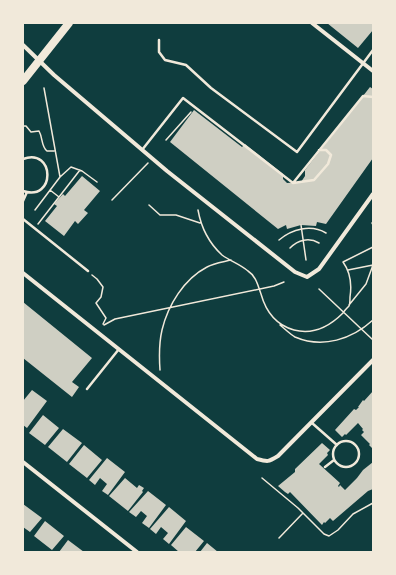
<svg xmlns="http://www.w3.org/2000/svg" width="396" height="575" viewBox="0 0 396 575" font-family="Montserrat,sans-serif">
<rect width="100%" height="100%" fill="#0f3d3e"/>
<path fill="#cfcfc3" d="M327 23H373V30L358 48Z
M370 87 373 89V158L326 224 317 222 316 226 301 225 287 229 286 225 278 229 170 142 194 110 242 147 245 144 283 174V179L287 183 301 182 305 176V170Z
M82 176 100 191 84 210 88 213 78 224 75 221 64 236 45 221 57 206 54 204 63 194 65 196Z
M23 302 92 358 72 382 79 387 72 397 23 358Z
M32 390 47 401 27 428 23 425V401Z
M373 391V449L369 445 370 444 361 435 364 432 362 430 363 429 358 423 346 435 345 434 342 437 335 430 354 409 356 410 359 407H358L363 400 364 401Z
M43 415 59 428 45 445 29 433Z
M63 429 82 443 67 462 48 447Z
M322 443 330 450 327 453 328 455 319 464 340 483 338 486 339 487 340 485 345 490 357 478 363 470 373 462V489L368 491 333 521 330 518 325 523 324 522 322 525 290 492 288 494 285 492 278 486 295 472V469Z
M84 445 102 460 87 478 69 464Z
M107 458 125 472 108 495 102 491 107 484 100 478 95 485 89 480Z
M125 478 137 488 139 485 144 488 142 491 143 492 128 511 109 496Z
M148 491 166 505 149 528 142 523 147 516 141 511 136 517 129 512Z
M23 504 42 518 30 532 23 527Z
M169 507 186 521 169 544 163 539 168 533 161 527 156 534 150 529Z
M45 521 64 536 52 550 34 536Z
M186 527 204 541 195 552H179L171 545Z
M68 540 84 552H59Z
M207 543 218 552H200Z"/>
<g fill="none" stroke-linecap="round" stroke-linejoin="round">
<path stroke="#f1e9da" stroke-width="1.5" d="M44 88 60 177
M23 126H26L31 132 39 131C43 138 41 146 47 151H54
M166 140 191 112
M50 190 59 197
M112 200 148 163
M149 205 160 215H176L200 223
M35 210 60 177 71 167 82 171 97 182
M198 210C201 227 209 243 222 255 230 261 240 264 248 271 256 276 258 286 261 294 266 312 276 325 294 330 313 335 330 326 343 313 344 311 347 308 349 306 350 304 350 299 350 297 352 284 351 273 343 262L373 247
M372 223 373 225
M38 224 80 170
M301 225 306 260
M279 240C292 229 311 224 326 233
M290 248C298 240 309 237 319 243
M348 270 373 265 366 284 349 305
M92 275 97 279 103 287 101 297 96 303 106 318 103 324
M319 289 373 340
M104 325 115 319 274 286 284 282
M280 325C285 329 290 334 295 337 323 349 352 339 373 320
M160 370C159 356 159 343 162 330 168 305 184 279 207 267 214 263 223 262 231 260
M262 478 298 508 324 534 329 536 338 530 353 514 373 503
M279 538 303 513"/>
<path stroke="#f1e9da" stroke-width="2.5" d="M159 40V52L165 60 186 65 211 88 297 152 373 50
M142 150 183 98 293 183 314 180 328 164 331 155 326 150H319
M23 159C55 147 56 202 23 191
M293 183 363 96 373 97
M23 201 27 192
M23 219 88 271
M87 389 119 349
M312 423 337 445
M333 454a13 13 0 1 1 26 0a13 13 0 1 1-26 0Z
M325 467 334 460"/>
<path stroke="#f1e9da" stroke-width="4" d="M312 23 373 71
M23 45 54 75 167 171 295 272 307 277 319 269 373 194
M23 273 257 459C268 462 268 462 278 456L373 360
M23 462 137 552"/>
<path stroke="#f1e9da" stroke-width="8" d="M23 81 69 23"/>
</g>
<rect width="396" height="575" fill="none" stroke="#f1e9da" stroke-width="48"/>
</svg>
